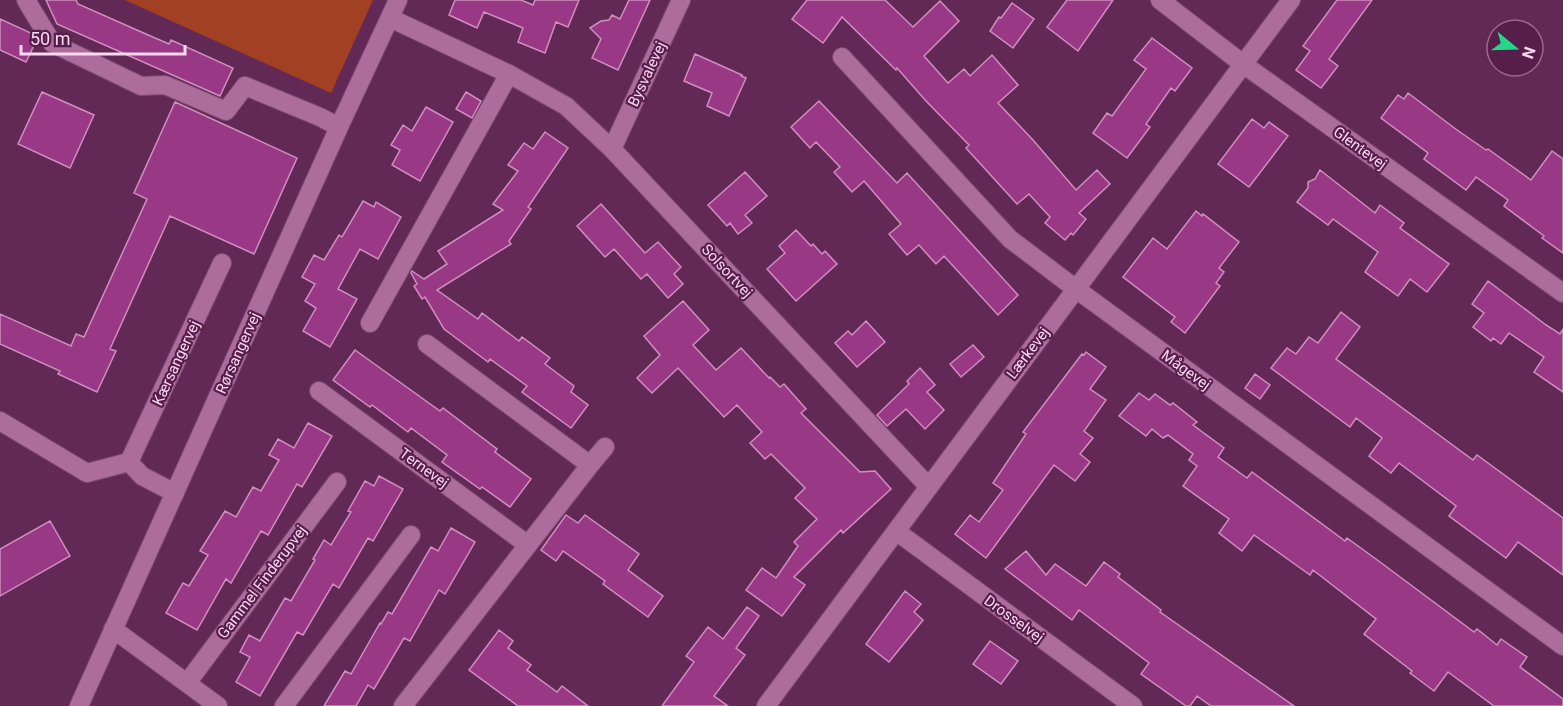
<svg xmlns="http://www.w3.org/2000/svg" width="1563" height="706" viewBox="0 0 1563 706" font-family="Roboto,sans-serif">
<rect width="100%" height="100%" fill="#632956"/>
<path fill="#a24023" d="M125 0H373L331 93Z"/>
<path fill="#993985" stroke="#d08ebe" stroke-width="1.5" d="M46 0H76L78 4 139 31 169 44 171 40 233 68 220 96 57 24Z
M455 0H521L533 5 535 0H579L568 27 556 22 545 53 518 42 523 28 484 12 477 28 449 15Z
M629 0H650L618 70 592 58 601 39 590 28 601 21 609 20 612 15 620 19Z
M807 0H885L913 27 940 1 959 21 924 56 948 83 964 69 970 76 992 55 1018 85 998 103 1033 140 1076 190 1097 170 1110 184 1079 213 1086 219 1073 235 1071 233 1065 240 1045 223 1050 217 1029 194 1017 204 966 148 969 145 926 101 897 68 896 70 842 17 823 43 792 19Z
M1067 0H1113L1078 51 1047 27Z
M1337 0H1372L1329 59 1338 66 1321 88 1296 70 1310 51 1303 46Z
M1012 3 1034 19 1013 48 990 31 999 17 1001 18Z
M0 19 33 34 37 39 26 62 0 50Z
M1152 38 1192 68 1175 91 1171 88 1146 124 1150 127 1127 158 1093 133 1107 113 1112 116 1146 69 1134 60Z
M695 54 742 75 741 76 746 78 729 116 707 106 712 93 684 81Z
M42 92 94 115 70 168 18 144Z
M466 92 481 101 472 118 456 109Z
M1408 93 1457 130 1486 150 1488 149 1531 180 1552 151 1563 159V253L1542 238 1544 236 1504 206 1508 200 1476 177 1466 190 1424 159 1428 153 1381 118 1398 95 1404 99Z
M819 101 897 183 907 173 1018 295 998 315 944 256 936 264 919 245 907 255 889 234 901 224 864 181 852 192 834 172 840 167 816 142 810 148 791 127Z
M175 102 297 158 254 254 170 216 110 349 116 351 97 392 58 374 60 371 0 344V314L71 346 76 334 84 337 147 199 134 193Z
M426 107 453 122 420 181 392 165 400 150 391 145 403 125 412 131Z
M1252 119 1264 128 1269 122 1288 136 1249 187 1218 164Z
M545 132 568 148 528 207 531 209 509 241 511 244 437 290 478 319 482 313 519 341 522 337 550 358 545 364 574 386 571 392 588 405 571 428 522 392 527 386 490 359 488 362 444 329 425 297 422 299 414 286 417 284 411 273 412 271 424 279 447 264 438 251 503 210 493 204 518 171 508 165 524 143 533 149Z
M1320 170 1375 213 1380 205 1404 223 1400 228 1449 264 1427 292 1410 279 1398 296 1365 272 1378 252 1333 219 1328 225 1297 202 1308 188V182L1315 179Z
M745 172 767 196 745 215 752 223 738 234 730 223 727 226 708 205Z
M363 201 374 207 376 202 401 217 378 259 360 249 338 289 357 299 330 347 303 331 316 308 305 301 315 284 302 277 314 255 324 260 339 235 342 237Z
M601 204 645 253 658 242 681 267 674 274 683 284 668 298 647 274 641 279 614 249 605 257 577 226Z
M1196 211 1202 216 1203 214 1239 242 1219 268 1224 272 1216 283 1220 286 1185 333 1171 322 1175 317 1123 277 1153 238 1167 249Z
M796 230 811 246 813 244 822 254 825 251 837 264 796 301 767 269 785 253 779 246Z
M1488 281 1546 325 1560 334 1563 329V392L1534 372 1544 357 1509 333 1501 344 1493 338 1491 341 1473 327 1484 313 1472 304Z
M683 301 709 330 693 345 716 370 741 348 769 378 770 377 780 387 784 384 806 409 801 413 860 472 875 471 891 489 843 533 841 530 794 577 805 585 782 616 746 590 762 568 776 578 798 546 794 542 817 519 795 498 805 488 771 454 765 459 750 443 762 432 737 405 724 417 678 368 652 393 637 378 660 355 644 336Z
M1341 312 1360 327 1336 359 1473 460 1477 455 1563 518V575L1518 542 1506 558 1449 516 1456 506 1399 463 1391 473 1369 456 1382 438 1356 418 1350 427 1271 368 1287 348 1296 354 1309 337 1318 343Z
M866 321 885 342 857 367 835 343 848 331 852 335Z
M973 345 984 357 961 377 950 364Z
M355 350 440 411 443 408 497 449 495 452 531 479 510 507 482 487 480 489 442 462 447 455 411 428 408 432 372 405 370 407 333 380Z
M1086 352 1106 367 1090 389 1106 400 1084 431 1093 438 1080 454 1090 462 1075 481 1054 465 986 558 955 534 970 515 979 522 1003 490 993 483 1026 434 1023 432 1082 354 1084 355Z
M920 368 935 385 927 392 944 410 925 429 906 409 887 426 877 415 909 384 907 381Z
M1255 374 1270 385 1260 399 1245 388Z
M1139 393 1149 400 1155 394 1170 405 1173 403 1197 422 1193 425 1224 448 1218 457 1247 478 1252 472 1345 541 1347 538 1380 562 1474 632 1477 629 1497 645 1501 639 1527 657 1520 667 1563 699V706H1494L1448 672 1434 691 1410 673 1412 671 1364 634 1376 619 1313 570 1310 575 1254 535 1242 551 1219 533 1229 519 1183 486 1197 466 1189 460 1193 454 1168 435 1163 438 1152 429 1146 436 1119 416Z
M308 423 332 436 302 487 297 484 268 535 261 531 231 583 226 579 197 630 166 613 183 583 189 586 208 555 200 551 225 511 236 517 253 487 261 491 279 460 269 455 278 439 294 448Z
M379 476 403 489 373 541 368 538 339 588 333 584 303 635 297 632 260 696 236 682 250 657 240 652 249 635 260 641 285 598 291 601 315 560 313 559 324 540 331 545 351 512 348 511 365 481 374 486Z
M566 515 578 523 585 515 639 554 628 570 663 596 648 617 603 584 605 581 563 551 556 561 541 550Z
M50 521 70 556 0 596V549Z
M451 528 475 542 445 594 439 590 410 641 404 638 374 689 368 685 356 706H324L345 671 351 674 380 623 381 624 388 612 392 614 431 547 438 551Z
M1026 551 1046 575 1055 564 1086 586 1104 562 1120 574 1118 577 1161 610 1160 612 1294 706H1211L1197 696 1190 706H1186L1141 674 1149 663 1079 610 1072 620 1005 569Z
M905 591 921 604 914 612 923 620 889 662 866 644Z
M747 607 759 616 736 648 745 655 714 696 728 706H662L694 662 686 656 708 627 723 639Z
M499 630 513 641 508 648 531 665 527 670 557 692 562 686 588 706H518L469 670Z
M990 641 1018 661 1001 684 973 664Z"/>
<g fill="none" stroke-linecap="round" stroke-linejoin="round">
<defs>
<path id="minor" d="M26 0 52 43 141 86 165 85 226 111 245 86 320 117 339 127
M1160 0 1243 64 1563 293
M390 18 509 74 566 106 612 149 929 487
M842 57 1010 239 1076 289 1563 646
M612 149 681 0
M370 323 509 74
M427 344 590 465
M319 391 528 545
M0 421 87 473 129 462 222 263
M129 462 142 476 175 493
M896 531 1133 706
M113 629 218 706
M187 683 337 482
M79 706 339 127 398 0
M284 706 411 535
M403 706 590 465 605 447
M766 706 1291 0"/>
</defs>
<use href="#minor" stroke="#7c4a72" stroke-width="20"/>
<use href="#minor" stroke="#ad6d9c" stroke-width="18"/>
</g>
<g text-anchor="middle" dominant-baseline="central" stroke-width="4.5" stroke-linejoin="round" paint-order="stroke">
<g font-size="15" fill="#fbd7f1" stroke="#571e4b">
<text transform="translate(647 74) rotate(-65)">Bysvalevej</text>
<text transform="translate(1360 148) rotate(36)">Glentevej</text>
<text transform="translate(727 271) rotate(47)">Solsortvej</text>
<text transform="translate(238 353) rotate(-66)">Rørsangervej</text>
<text transform="translate(1028 353) rotate(-53)">Lærkevej</text>
<text transform="translate(176 363) rotate(-65)">Kærsangervej</text>
<text transform="translate(1186 370) rotate(36)">Mågevej</text>
<text transform="translate(424 468) rotate(36)">Ternevej</text>
<text transform="translate(262 582) rotate(-53)">Gammel Finderupvej</text>
<text transform="translate(1014 619) rotate(36)">Drosselvej</text>
</g>
</g>
<g transform="translate(1515 48) rotate(109)"><circle r="28" fill="#571e4b" stroke="#99688d" stroke-width="1.5"/>
<path d="M0-4.5L10 22L0 15L-10 22Z" fill="#20d887"/>
<text y="-9" font-size="16" font-weight="bold" text-anchor="middle" fill="#fbd7f1">N</text>
</g>
<path d="M21 45v9h164v-9" fill="none" stroke="#fbd7f1" stroke-width="3"/>
<text x="30" y="45" font-size="18" fill="#fbd7f1" stroke="#571e4b" stroke-width="4.5" paint-order="stroke">50 m</text>
</svg>
